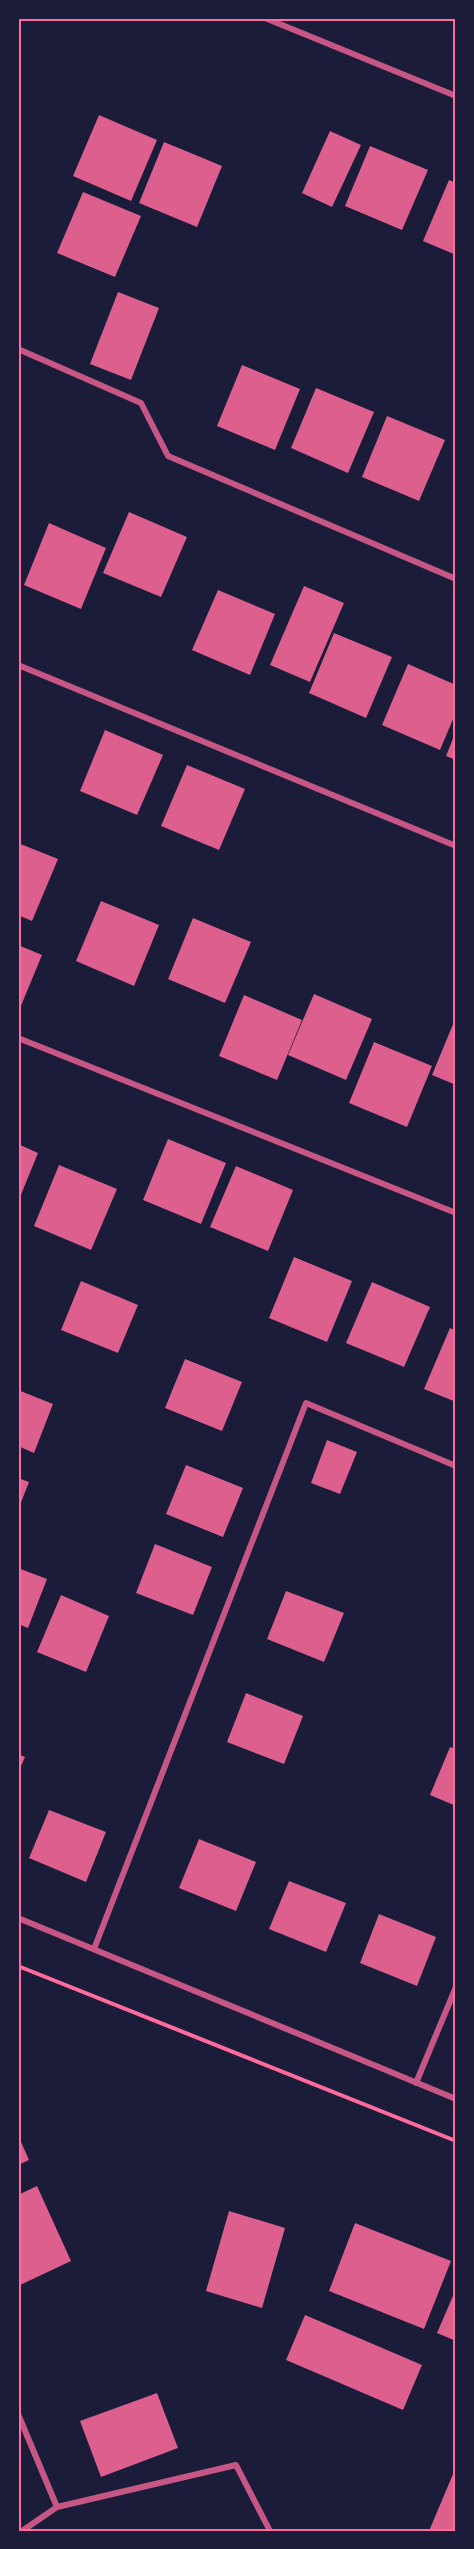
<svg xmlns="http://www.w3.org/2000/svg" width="474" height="2549" viewBox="0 0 474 2549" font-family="'Exo 2',sans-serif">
<rect width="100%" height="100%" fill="#1b1b3a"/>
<path fill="#dd5f8e" d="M99 115 157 140 131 201 73 176Z
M330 131 361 145 332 207 302 193Z
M164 142 222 166 197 227 139 203Z
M370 146 428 170 402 230 345 206Z
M449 180 456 183V255L423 241Z
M83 192 141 216 115 277 57 253Z
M118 292 159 308 131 380 90 364Z
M242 365 300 389 275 450 217 426Z
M316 388 374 412 348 473 291 448Z
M387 416 445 440 419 501 362 477Z
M129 512 187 537 161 597 103 573Z
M49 523 106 548 81 609 24 585Z
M304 586 344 603 310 682 270 665Z
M218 590 275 614 250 675 192 650Z
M334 633 392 657 366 718 309 693Z
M408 664 456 685V712L440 750 382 725Z
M105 730 163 755 137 815 80 791Z
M456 731V760L446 756Z
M187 765 245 789 219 850 161 826Z
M18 843 58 859 32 921 18 915Z
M101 901 159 925 134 986 76 961Z
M193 918 251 942 225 1003 168 979Z
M18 945 42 955 18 1013Z
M314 994 372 1019 346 1080 288 1055Z
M244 995 302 1020 277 1080 219 1056Z
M456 1017V1085L432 1075Z
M374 1042 432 1066 407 1127 349 1103Z
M168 1139 226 1163 201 1224 143 1200Z
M18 1144 38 1153 18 1202Z
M59 1165 117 1189 91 1250 34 1226Z
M236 1166 293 1190 268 1251 210 1227Z
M294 1257 352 1281 327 1342 269 1318Z
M81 1281 138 1305 118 1353 61 1330Z
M372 1282 430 1307 404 1367 346 1343Z
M450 1328 456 1331V1402L424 1389Z
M185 1359 242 1382 222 1431 165 1408Z
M18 1390 53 1404 34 1453 18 1446Z
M327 1440 357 1452 340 1494 311 1483Z
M186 1465 243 1488 223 1537 166 1514Z
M18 1478 29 1482 18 1510Z
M155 1544 212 1567 193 1615 136 1593Z
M18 1568 47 1579 28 1628 18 1624Z
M286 1591 344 1613 324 1662 267 1639Z
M61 1595 109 1616 86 1672 37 1652Z
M246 1693 303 1716 284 1764 227 1742Z
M450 1747 456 1749V1806L430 1795Z
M18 1754 25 1757 18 1773Z
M49 1810 106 1832 86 1882 29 1858Z
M199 1839 256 1862 236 1911 179 1888Z
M289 1881 346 1903 326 1952 269 1929Z
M379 1914 436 1937 417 1986 360 1963Z
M18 2135 29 2160 18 2165Z
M37 2186 71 2261 18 2286V2195Z
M229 2211 285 2228 262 2308 206 2291Z
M355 2223 451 2261 424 2329 329 2291Z
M456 2289V2341L437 2333Z
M305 2315 422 2365 403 2410 286 2360Z
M157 2393 178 2448 101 2477 80 2421Z
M456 2467V2531H429Z"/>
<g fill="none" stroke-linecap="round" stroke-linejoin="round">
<path stroke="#ff6b9d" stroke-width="4" d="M18 1966 456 2141"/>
<path stroke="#c65784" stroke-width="6" d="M265 18 456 96
M18 349 141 403 168 456 456 579
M18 665 456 846
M18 1038 456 1213
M18 1918 456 2099
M94 1949 306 1403 456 1466
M416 2083 456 1987
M18 2414 57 2507
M22 2531 57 2507 236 2465 270 2531"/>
</g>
<rect width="474" height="2549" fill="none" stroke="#1b1b3a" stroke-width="39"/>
<rect x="20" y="20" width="434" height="2510" fill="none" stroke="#ff6b9d" stroke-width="2"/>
</svg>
